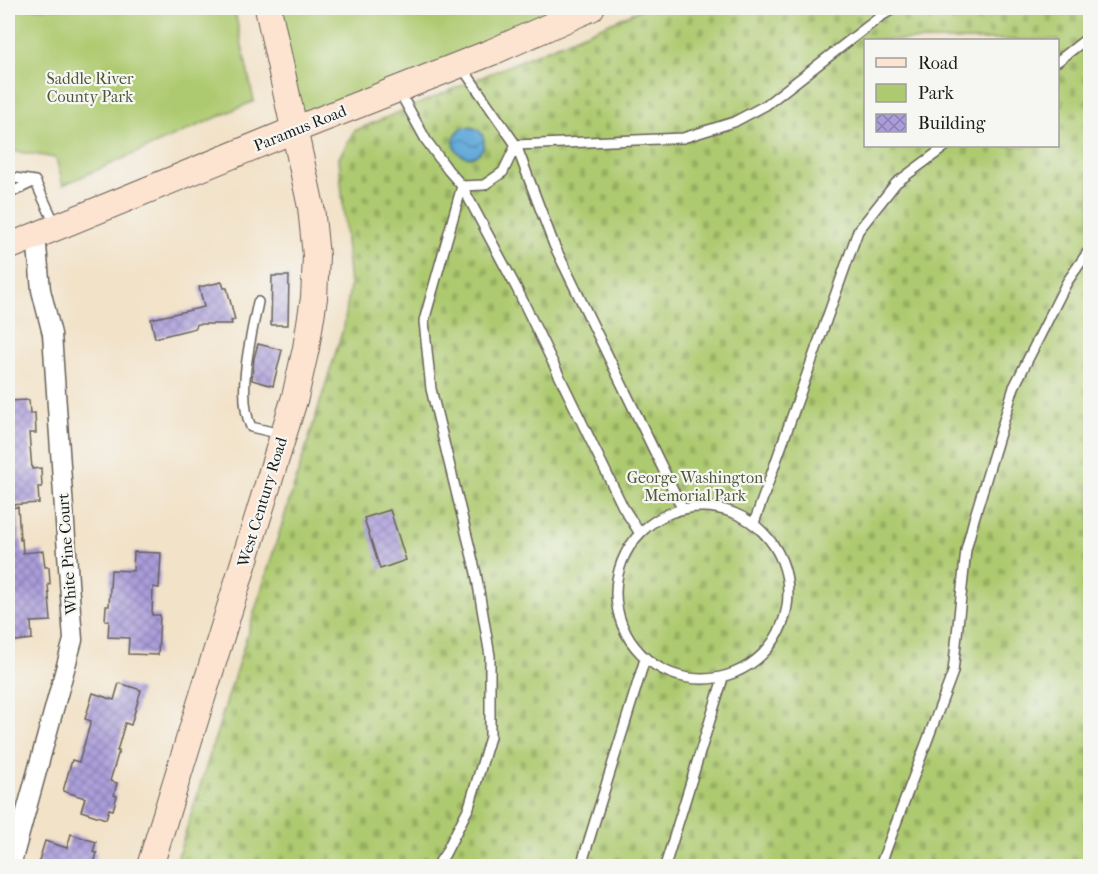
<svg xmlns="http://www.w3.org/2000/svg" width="1098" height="874" viewBox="0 0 1098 874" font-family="'IM FELL French Canon',serif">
<defs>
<pattern id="cemetery-stones" width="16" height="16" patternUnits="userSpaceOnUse" patternTransform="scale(1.5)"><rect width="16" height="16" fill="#aeca70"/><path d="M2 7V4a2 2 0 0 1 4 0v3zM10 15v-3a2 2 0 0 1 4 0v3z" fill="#95ad60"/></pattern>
<pattern id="water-waves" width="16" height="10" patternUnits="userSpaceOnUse" patternTransform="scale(1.5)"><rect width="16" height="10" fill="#64aada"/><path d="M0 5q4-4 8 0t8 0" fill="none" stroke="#528ab0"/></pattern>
<pattern id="building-cross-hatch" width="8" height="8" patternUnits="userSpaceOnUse" patternTransform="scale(1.5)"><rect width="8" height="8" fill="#aa9dda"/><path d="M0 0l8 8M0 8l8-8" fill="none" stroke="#8a7fb0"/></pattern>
</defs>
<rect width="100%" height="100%" fill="#f6f6f2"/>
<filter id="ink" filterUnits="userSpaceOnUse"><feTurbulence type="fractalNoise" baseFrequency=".0167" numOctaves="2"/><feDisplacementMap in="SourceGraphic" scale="12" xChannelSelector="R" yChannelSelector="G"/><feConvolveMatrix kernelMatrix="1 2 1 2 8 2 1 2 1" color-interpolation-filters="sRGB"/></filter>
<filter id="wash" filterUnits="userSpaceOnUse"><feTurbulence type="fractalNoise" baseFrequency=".008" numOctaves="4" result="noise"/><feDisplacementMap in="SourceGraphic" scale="24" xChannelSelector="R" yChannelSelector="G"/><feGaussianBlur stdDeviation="1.35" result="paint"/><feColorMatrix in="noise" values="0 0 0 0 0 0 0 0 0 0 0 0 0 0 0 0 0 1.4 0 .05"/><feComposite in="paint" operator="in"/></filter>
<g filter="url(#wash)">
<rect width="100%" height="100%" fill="#f2e2c8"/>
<path fill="url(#cemetery-stones)" stroke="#657346" stroke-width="1.5" fill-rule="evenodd" d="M643 8H1090V866H175L344 326 350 286 339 158 354 131 624 17ZM866 40H1058V146H866Z"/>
<path fill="#aeca70" stroke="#657346" stroke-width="1.5" d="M8 8H234L254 101 63 185 56 158 8 150Z
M268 8H561L294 130Z"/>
<path fill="url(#water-waves)" stroke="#40637b" stroke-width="1.5" d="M454 142a15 15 0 1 1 30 0a15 15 0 1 1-30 0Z"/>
<g id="blocks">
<path fill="url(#building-cross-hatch)" d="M272 276H289L288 325H271Z
M222 282 224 288H227L235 320 231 321 232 324H197L196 328 155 338 151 319 204 307 199 287Z
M258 344 282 350 273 386 252 380 254 358Z
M29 400 30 414 35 413 36 433H29L32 469 41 468 42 487H38L39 503 8 505V401Z
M18 507 20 540 22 539 23 553 43 551 45 567H49L50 584H48L51 621 31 622 32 639 8 642V607L9 606 8 585V508Z
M390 510 406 560 380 569 364 518Z
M134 552 161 553 159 588 153 587 152 615H160L158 655 128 654 129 638 108 637 109 621 105 620 106 606H109L111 570 133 571Z
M119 683 141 690 131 725 125 723 117 751H119L110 781 117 783 114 795 117 796 113 810 109 809 106 819 81 811 85 798 63 791 72 760 79 762 91 721 85 719 93 693 114 700Z
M71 834 96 842 93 852 97 853 93 867H37L45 841 67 848Z"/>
</g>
</g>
<g filter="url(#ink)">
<use href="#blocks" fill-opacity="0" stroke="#676158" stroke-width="1.5"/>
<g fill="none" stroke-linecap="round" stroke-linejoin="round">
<defs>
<path id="service" d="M1058 61 1090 36
M461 66 516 145 554 245 682 508
M399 91 426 140 448 170 462 186 517 289 623 507 639 532
M8 177 35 181
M35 181 55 224
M8 194 35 181
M258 302C251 337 236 394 251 427L281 434
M616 593a86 86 0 1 1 172 0a86 86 0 1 1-172 0Z
M754 523 858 231 896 183 946 146
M437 866 445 854 469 807 490 737V656L476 573 431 389 424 321 462 186 484 185 503 172 516 145 683 138 734 122 766 105 881 16 895 8
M581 866 645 659
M665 866 723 678
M880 866 953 672 966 550 974 519 1014 387 1067 282 1090 249"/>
<path id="minor" d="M11 866 73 640 52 334 41 290 36 235"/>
<path id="secondary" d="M8 247 294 130 492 52 591 8
M150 866 295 397 306 348 314 298 316 256 311 207 268 8"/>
</defs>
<use href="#service" stroke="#676158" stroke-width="12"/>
<use href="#minor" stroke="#676158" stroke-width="21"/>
<use href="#secondary" stroke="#676158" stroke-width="28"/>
<use href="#service" stroke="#fff" stroke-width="9"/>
<use href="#minor" stroke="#fff" stroke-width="18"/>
<use href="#secondary" stroke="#fde4d1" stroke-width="26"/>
</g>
</g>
<g text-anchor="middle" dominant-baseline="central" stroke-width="4.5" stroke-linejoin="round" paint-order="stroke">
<g font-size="16" fill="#4f5939" stroke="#f6f6f2">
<text x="90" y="78">Saddle River<tspan x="90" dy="18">County Park</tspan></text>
<text x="695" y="477">George Washington<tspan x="695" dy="18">Memorial Park</tspan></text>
</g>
<g font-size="16" fill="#1c1c1c" stroke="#f6f6f2">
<text transform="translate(300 128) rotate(-22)">Paramus Road</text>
<text transform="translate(262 502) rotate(-73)">West Century Road</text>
<text transform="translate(67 554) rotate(-94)">White Pine Court</text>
</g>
</g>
<rect width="1098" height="874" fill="none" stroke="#f6f6f2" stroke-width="30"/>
<rect x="864" y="39" width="195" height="108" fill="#f6f6f2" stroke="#9f9f9c" stroke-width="1.5"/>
<rect x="876" y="58" width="30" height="9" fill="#fde4d1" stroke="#9f9f9c" stroke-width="1.5"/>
<text x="918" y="69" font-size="18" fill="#1c1c1c">Road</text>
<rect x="876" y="84" width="30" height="18" fill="#aeca70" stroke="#9f9f9c" stroke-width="1.5"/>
<text x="918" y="99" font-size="18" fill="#1c1c1c">Park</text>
<rect x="876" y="114" width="30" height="18" fill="url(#building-cross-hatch)" stroke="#9f9f9c" stroke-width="1.5"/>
<text x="918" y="129" font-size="18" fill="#1c1c1c">Building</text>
</svg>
